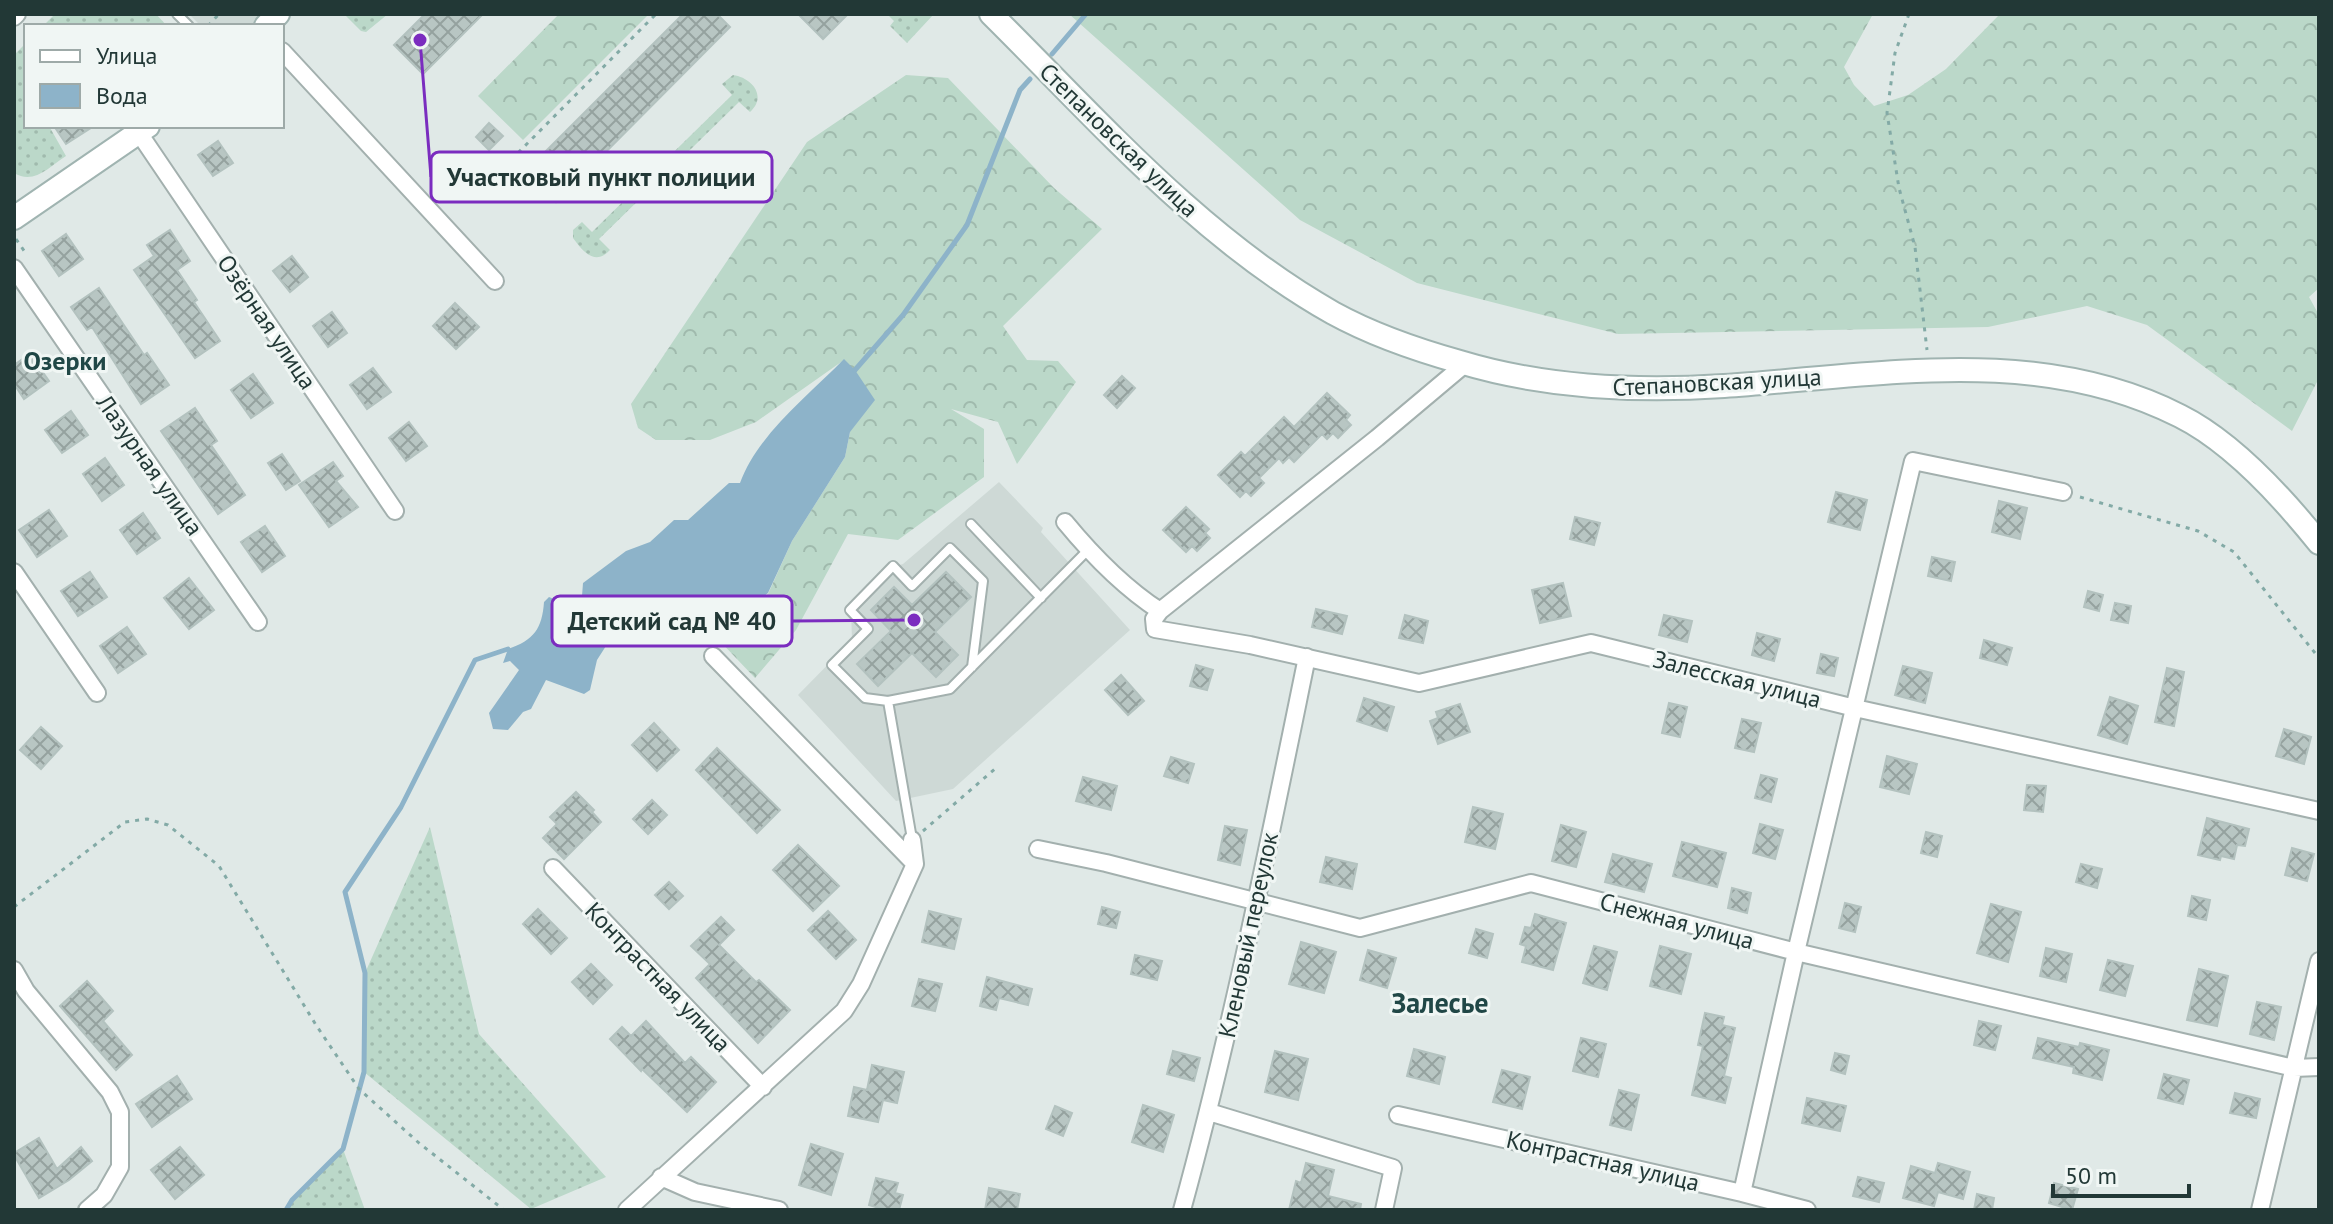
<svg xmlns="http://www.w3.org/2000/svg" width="2333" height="1224" viewBox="0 0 2333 1224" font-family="'PT Sans',sans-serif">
<defs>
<pattern id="grass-dots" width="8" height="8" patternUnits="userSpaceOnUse" patternTransform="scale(2)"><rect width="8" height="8" fill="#bbd8c9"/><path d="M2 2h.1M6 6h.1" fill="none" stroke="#a0baad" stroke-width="1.8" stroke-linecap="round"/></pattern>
<pattern id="forest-crowns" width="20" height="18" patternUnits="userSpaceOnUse" patternTransform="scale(2)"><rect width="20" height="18" fill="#bbd8c9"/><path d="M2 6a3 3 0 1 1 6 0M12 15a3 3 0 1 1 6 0" fill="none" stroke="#a0baad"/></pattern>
<pattern id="building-cross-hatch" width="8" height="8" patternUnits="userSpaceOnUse" patternTransform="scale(2)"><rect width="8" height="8" fill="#b8c6c3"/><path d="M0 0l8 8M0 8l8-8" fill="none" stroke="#95a29f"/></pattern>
</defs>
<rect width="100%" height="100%" fill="#e0e9e7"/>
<path fill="#ced9d6" d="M189 14H269L256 26H201Z
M999 482 1043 528 1041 532 1130 630 953 789 896 801 798 695 852 640 851 610 896 566 903 564Z"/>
<path fill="url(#grass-dots)" d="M55 14H156L167 26H43Z
M344 14H388L366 32 361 31Z
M887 14H934L907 43 890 26 894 21Z
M26 43V126H49L66 156C49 167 34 185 14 173V55Z
M733 75C753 78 767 97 750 112L739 102 599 239 610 250C595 266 583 252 573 238V230L582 222 592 232 732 95 722 84Z
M430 827 479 1034 606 1177 531 1209 364 1072 365 973Z
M343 1149 365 1210H286L292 1200Z"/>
<path fill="url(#forest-crowns)" d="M559 14H649L523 140 478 96Z
M1069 14H1873L1844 67 1854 85 1874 106 1908 95 1946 69 2000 14H2319V288L2309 297 2319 315V378L2292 431 2147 325 2087 306 1988 327 1618 334 1417 283 1300 220Z
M906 75 948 78 1054 188 1102 229 1003 326 1027 360 1058 361 1076 382 1017 464 998 422 951 409 984 429V477L898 540 848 534 796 630 755 678 678 597 736 618 768 594 792 541 845 457 850 432 844 360 756 422 710 440H656L638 428 631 404 807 142Z"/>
<path fill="#8db3c9" d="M844 359 855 370 875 400 850 432 845 457 792 541 768 593 736 618 678 597 647 600 620 624 597 660 590 690 584 694 546 680 531 709 523 712 508 730 493 729 489 713 519 670 510 661 503 663 508 649C534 640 542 629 544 602L549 597 561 602 582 596 583 583 626 551 650 542 674 520H688L729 483H740C758 434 807 397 844 359Z"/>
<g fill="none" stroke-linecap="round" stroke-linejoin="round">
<path stroke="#8db3c9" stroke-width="5" d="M1052 54 1086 14
M855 370 903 315 967 225 1020 90 1030 79
M286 1210 292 1200 343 1149 364 1072 365 973 345 892 401 807 475 660 508 649"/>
</g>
<path fill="url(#building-cross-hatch)" stroke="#b3c2bf" stroke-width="2" d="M425 14H483L423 74 394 45Z
M683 14H717L730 27 556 202 525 172Z
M798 14H848L823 39Z
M489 123 503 136 489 150 476 137Z
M54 126H94L66 144Z
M218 141 233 163 213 176 198 155Z
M170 230 190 261 177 270 197 300 194 302 220 341 195 358 134 270 154 256 147 245Z
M66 234 83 259 59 276 42 251Z
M292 256 308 277 290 292 273 271Z
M99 288 144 355 147 353 169 385 141 404 92 327 87 330 71 307Z
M455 303 479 327 456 349 433 326Z
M332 312 347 333 328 347 313 326Z
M30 354 49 381 24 399 14 384V365Z
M373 368 391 392 367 409 350 385Z
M253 374 273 403 251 418 231 390Z
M1122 376 1135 388 1117 408 1104 395Z
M1327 393 1350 415 1346 420 1351 425 1338 438 1333 433 1327 439 1322 434 1294 462 1289 457 1283 463 1279 458 1259 478 1264 483 1251 496 1246 491 1240 497 1218 475 1241 452 1245 456 1284 417 1294 427Z
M195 408 217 441 211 445 245 495 218 514 161 431Z
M71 411 88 435 62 453 45 430Z
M409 422 427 446 406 461 389 438Z
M282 454 300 481 286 490 268 463Z
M105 458 124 485 102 501 83 474Z
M333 462 343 476 336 481 358 507 329 527 299 485Z
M1836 492 1867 500 1860 530 1828 522Z
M1999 501 2027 508 2020 539 1992 532Z
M1186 507 1209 529 1205 533 1210 538 1197 551 1192 546 1186 552 1163 530Z
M49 510 67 536 37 557 19 530Z
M143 513 160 538 137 554 120 530Z
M1575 517 1600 523 1594 545 1570 539Z
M265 526 285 556 262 572 241 542Z
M1932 557 1955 562 1951 581 1928 576Z
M90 572 107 597 78 616 61 591Z
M946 572 971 597 935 632 958 655 936 677 912 653 878 686 857 664 891 631 871 610 894 587 912 605Z
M189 578 214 610 189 629 164 598Z
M1563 583 1571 616 1540 623 1532 590Z
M2088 591 2103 595 2099 611 2084 607Z
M2115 603 2131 606 2128 623 2111 620Z
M1316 609 1347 616 1342 634 1312 627Z
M1405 615 1428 621 1423 643 1399 638Z
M1664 615 1692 621 1687 642 1659 635Z
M127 627 146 654 118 673 100 646Z
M1757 633 1780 639 1774 661 1752 655Z
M1984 640 2012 648 2007 665 1980 658Z
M1821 654 1838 658 1834 676 1817 673Z
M1196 665 1213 670 1207 690 1190 686Z
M1903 666 1932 673 1925 703 1895 695Z
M2167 668 2184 672 2174 726 2155 722Z
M1121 675 1144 701 1128 715 1105 690Z
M2110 697 2138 706 2127 744 2098 735Z
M1364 698 1394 707 1387 731 1357 721Z
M1669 703 1687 707 1680 737 1662 733Z
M1460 704 1470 732 1438 744 1430 721 1438 718 1436 712Z
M1742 719 1761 723 1754 752 1735 748Z
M654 723 679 750 657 771 632 745Z
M41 727 62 746 41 769 20 750Z
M2284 729 2311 737 2304 764 2276 756Z
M717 748 780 810 757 833 696 770Z
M1887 756 1917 764 1909 794 1880 787Z
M1171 757 1194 764 1188 783 1164 776Z
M1761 775 1777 779 1771 802 1755 798Z
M1083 777 1117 786 1111 810 1076 801Z
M2027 785 2046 786 2043 812 2024 810Z
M576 792 594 810 592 812 601 822 564 859 543 838 557 824 550 817Z
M652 800 667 815 648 834 633 819Z
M1473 807 1503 814 1495 849 1465 842Z
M2207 818 2249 829 2245 846 2237 845 2234 859 2221 856 2220 860 2198 855Z
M1760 824 1783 830 1775 859 1753 853Z
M1561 825 1586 832 1576 867 1552 861Z
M1225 826 1247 830 1240 865 1218 860Z
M1926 832 1942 836 1937 857 1921 853Z
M1682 842 1726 853 1717 887 1673 876Z
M798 845 839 886 813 911 773 870Z
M2292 848 2314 854 2307 881 2285 875Z
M1613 854 1652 864 1644 892 1605 882Z
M1326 857 1357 864 1352 889 1320 882Z
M2081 864 2102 869 2097 888 2076 882Z
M669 882 683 896 669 909 655 895Z
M1732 888 1751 893 1747 913 1728 908Z
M2192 896 2210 900 2206 920 2188 916Z
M1845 903 1861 907 1855 932 1839 928Z
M1991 904 2021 912 2008 962 1977 953Z
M1102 907 1120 912 1116 928 1098 924Z
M538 909 567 938 551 954 523 924Z
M828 911 856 940 836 959 808 930Z
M929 911 961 919 954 949 922 942Z
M1535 914 1566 923 1553 970 1522 962 1526 946 1520 944 1525 927 1531 928Z
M721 917 734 930 719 945 756 982 759 980 790 1010 758 1043 696 978 710 964 691 946Z
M1476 929 1493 934 1487 958 1469 953Z
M1301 942 1336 952 1324 993 1289 984Z
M1594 946 1617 952 1607 990 1583 983Z
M1660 946 1691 954 1681 994 1650 986Z
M2046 948 2072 954 2066 982 2040 976Z
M1368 950 1396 958 1387 988 1360 980Z
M1135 955 1162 961 1157 980 1131 974Z
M2108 960 2133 966 2125 996 2100 990Z
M591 964 612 985 593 1004 572 982Z
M2199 969 2228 976 2217 1026 2187 1020Z
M987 977 1032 989 1028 1005 999 998 996 1010 980 1006Z
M919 979 942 984 935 1011 912 1006Z
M87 981 113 1011 103 1021 132 1055 116 1070 60 1006Z
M2257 1002 2281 1007 2274 1040 2250 1034Z
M1705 1013 1724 1017 1722 1025 1735 1028 1724 1076 1731 1078 1725 1103 1692 1095 1703 1046 1698 1045Z
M646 1021 685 1063 691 1057 716 1082 687 1112 642 1069 641 1071 610 1039 622 1027 631 1036Z
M1979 1021 2001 1026 1995 1050 1974 1045Z
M1581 1038 1606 1044 1598 1077 1573 1071Z
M2038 1038 2079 1047 2080 1043 2109 1050 2102 1080 2073 1073 2074 1067 2033 1058Z
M1414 1049 1445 1057 1439 1084 1407 1076Z
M1173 1051 1200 1058 1194 1081 1167 1074Z
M1275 1051 1308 1059 1298 1100 1265 1092Z
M1835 1053 1849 1056 1845 1074 1831 1070Z
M872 1065 904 1072 897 1103 883 1100 878 1122 848 1116 854 1087 867 1090Z
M1502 1070 1530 1077 1522 1109 1493 1102Z
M2164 1074 2189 1080 2183 1104 2158 1098Z
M177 1076 192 1099 152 1127 136 1104Z
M1619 1090 1639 1095 1631 1130 1610 1125Z
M2235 1093 2260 1099 2256 1118 2230 1113Z
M1807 1098 1846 1106 1840 1131 1802 1123Z
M1143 1105 1174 1115 1163 1152 1132 1142Z
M1055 1106 1072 1113 1063 1136 1046 1129Z
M39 1138 57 1169 81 1147 92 1161 69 1180 39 1198 14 1155V1153Z
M811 1144 843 1154 831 1195 799 1185Z
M180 1147 204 1175 175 1199 151 1170Z
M1306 1163 1334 1170 1328 1196 1361 1204 1360 1210H1289L1296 1181 1301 1183Z
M1938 1163 1970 1172 1963 1199 1938 1192 1934 1206 1903 1198 1911 1166 1935 1173Z
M1858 1177 1884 1183 1879 1202 1853 1196Z
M876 1178 898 1183 895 1193 903 1195 899 1210H886L869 1205Z
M2054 1183 2078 1189 2072 1210 2049 1203Z
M989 1188 1020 1194 1017 1210H985Z
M1977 1194 1994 1198 1992 1210H1974Z"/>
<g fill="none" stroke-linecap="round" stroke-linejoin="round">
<defs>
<path id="lane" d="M177 14 189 26
M971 524 1041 598
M972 667 983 581 950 548 912 586 893 566 850 610 868 629 832 665 865 698 888 701 950 689 1088 550
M888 701 912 839"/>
<path id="street" d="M14 17 17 14
M282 51 495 281
M139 133 395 511
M14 268 258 622
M1065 522C1093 556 1123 587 1160 611L1377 438 1465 364
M14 572 97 693
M1160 611 1154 619 1155 629 1250 645 1419 683 1591 643 1855 708 2319 811
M713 656 915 864
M1038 849 1106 863 1360 928 1531 883 1796 952 2294 1068 2319 1067
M553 868 763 1087
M14 970 26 991 110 1092 120 1112V1167L104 1195 87 1210
M1209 1112 1393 1168 1384 1210
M1398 1115 1742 1193 1807 1210
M661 1177 695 1192 779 1210
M1742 1193 1796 952 1913 461 2063 492
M627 1210 844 1011 861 984 915 864 912 840
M1182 1210C1232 1028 1269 842 1307 657
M2260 1210 2319 961"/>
<path id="secondary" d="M991 14C1098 120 1200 238 1333 313 1373 335 1417 350 1460 362 1546 388 1635 392 1724 386 1876 376 2037 343 2180 416 2232 442 2283 498 2319 543
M266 26 278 14
M14 218 148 126"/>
</defs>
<use href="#lane" stroke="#a3b0ae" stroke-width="12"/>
<use href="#street" stroke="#a3b0ae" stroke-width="20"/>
<use href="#secondary" stroke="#a0b4b1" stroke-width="26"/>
<path stroke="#83aaa6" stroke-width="3" stroke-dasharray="4 6" stroke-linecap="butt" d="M1909 14 1895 53 1887 113 1899 188 1915 247 1927 350
M208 26 218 15 217 14
M497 174 656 14
M16 239 27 255
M2080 497 2198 531 2234 552 2319 658
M923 831 996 768
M14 907 125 822 147 819 168 825 219 866 316 1025 359 1089 419 1143 504 1210"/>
<use href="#lane" stroke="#fff" stroke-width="8"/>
<use href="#street" stroke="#fff" stroke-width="16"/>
<use href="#secondary" stroke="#fff" stroke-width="22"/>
</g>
<g text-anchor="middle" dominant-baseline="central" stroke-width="6" stroke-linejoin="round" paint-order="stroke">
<g font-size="24" fill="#223836" stroke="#f0f6f4">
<text transform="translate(1119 140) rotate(44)">Степановская улица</text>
<text transform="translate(267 322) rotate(56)">Озёрная улица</text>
<text transform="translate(1717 382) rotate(-3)">Степановская улица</text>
<text transform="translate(150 465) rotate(55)">Лазурная улица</text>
<text transform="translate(1737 679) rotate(14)">Залесская улица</text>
<text transform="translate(1677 921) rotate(15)">Снежная улица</text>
<text transform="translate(1248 935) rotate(-78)">Кленовый переулок</text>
<text transform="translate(658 977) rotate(46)">Контрастная улица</text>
<text transform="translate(1603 1161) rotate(13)">Контрастная улица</text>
</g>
<g font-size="26" font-weight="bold" fill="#204746" stroke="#f0f6f4">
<text x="65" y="360">Озерки</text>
</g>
<g font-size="28" font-weight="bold" fill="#204746" stroke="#f0f6f4">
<text x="1440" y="1002">Залесье</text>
</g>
</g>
<path fill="none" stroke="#7b2cbf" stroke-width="3" d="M420 40L431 177M914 620L792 621"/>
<g fill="#7b2cbf" stroke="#f0f6f4" stroke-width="3">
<circle cx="420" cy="40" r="8"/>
<circle cx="914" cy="620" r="8"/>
</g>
<g fill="#f0f6f4" stroke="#7b2cbf" stroke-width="3">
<rect x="431" y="152" width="341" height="50" rx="8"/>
<rect x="552" y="596" width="240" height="50" rx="8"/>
</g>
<g font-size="26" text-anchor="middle" font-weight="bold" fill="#223836">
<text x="601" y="186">Участковый пункт полиции</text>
<text x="672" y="630">Детский сад № 40</text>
</g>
<rect width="2333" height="1224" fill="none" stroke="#223836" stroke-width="32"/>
<rect x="24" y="24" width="260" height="104" fill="#f0f6f4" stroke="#9eaaa8" stroke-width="2"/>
<rect x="40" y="50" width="40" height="12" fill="#ffffff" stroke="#9eaaa8" stroke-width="2"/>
<text x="96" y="64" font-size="24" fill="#223836">Улица</text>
<rect x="40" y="84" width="40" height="24" fill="#8db3c9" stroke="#9eaaa8" stroke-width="2"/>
<text x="96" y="104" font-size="24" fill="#223836">Вода</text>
<path d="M2053 1184v12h136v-12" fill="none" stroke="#223836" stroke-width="4"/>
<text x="2065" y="1184" font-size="24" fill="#223836" stroke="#f0f6f4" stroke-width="6" paint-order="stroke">50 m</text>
</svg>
